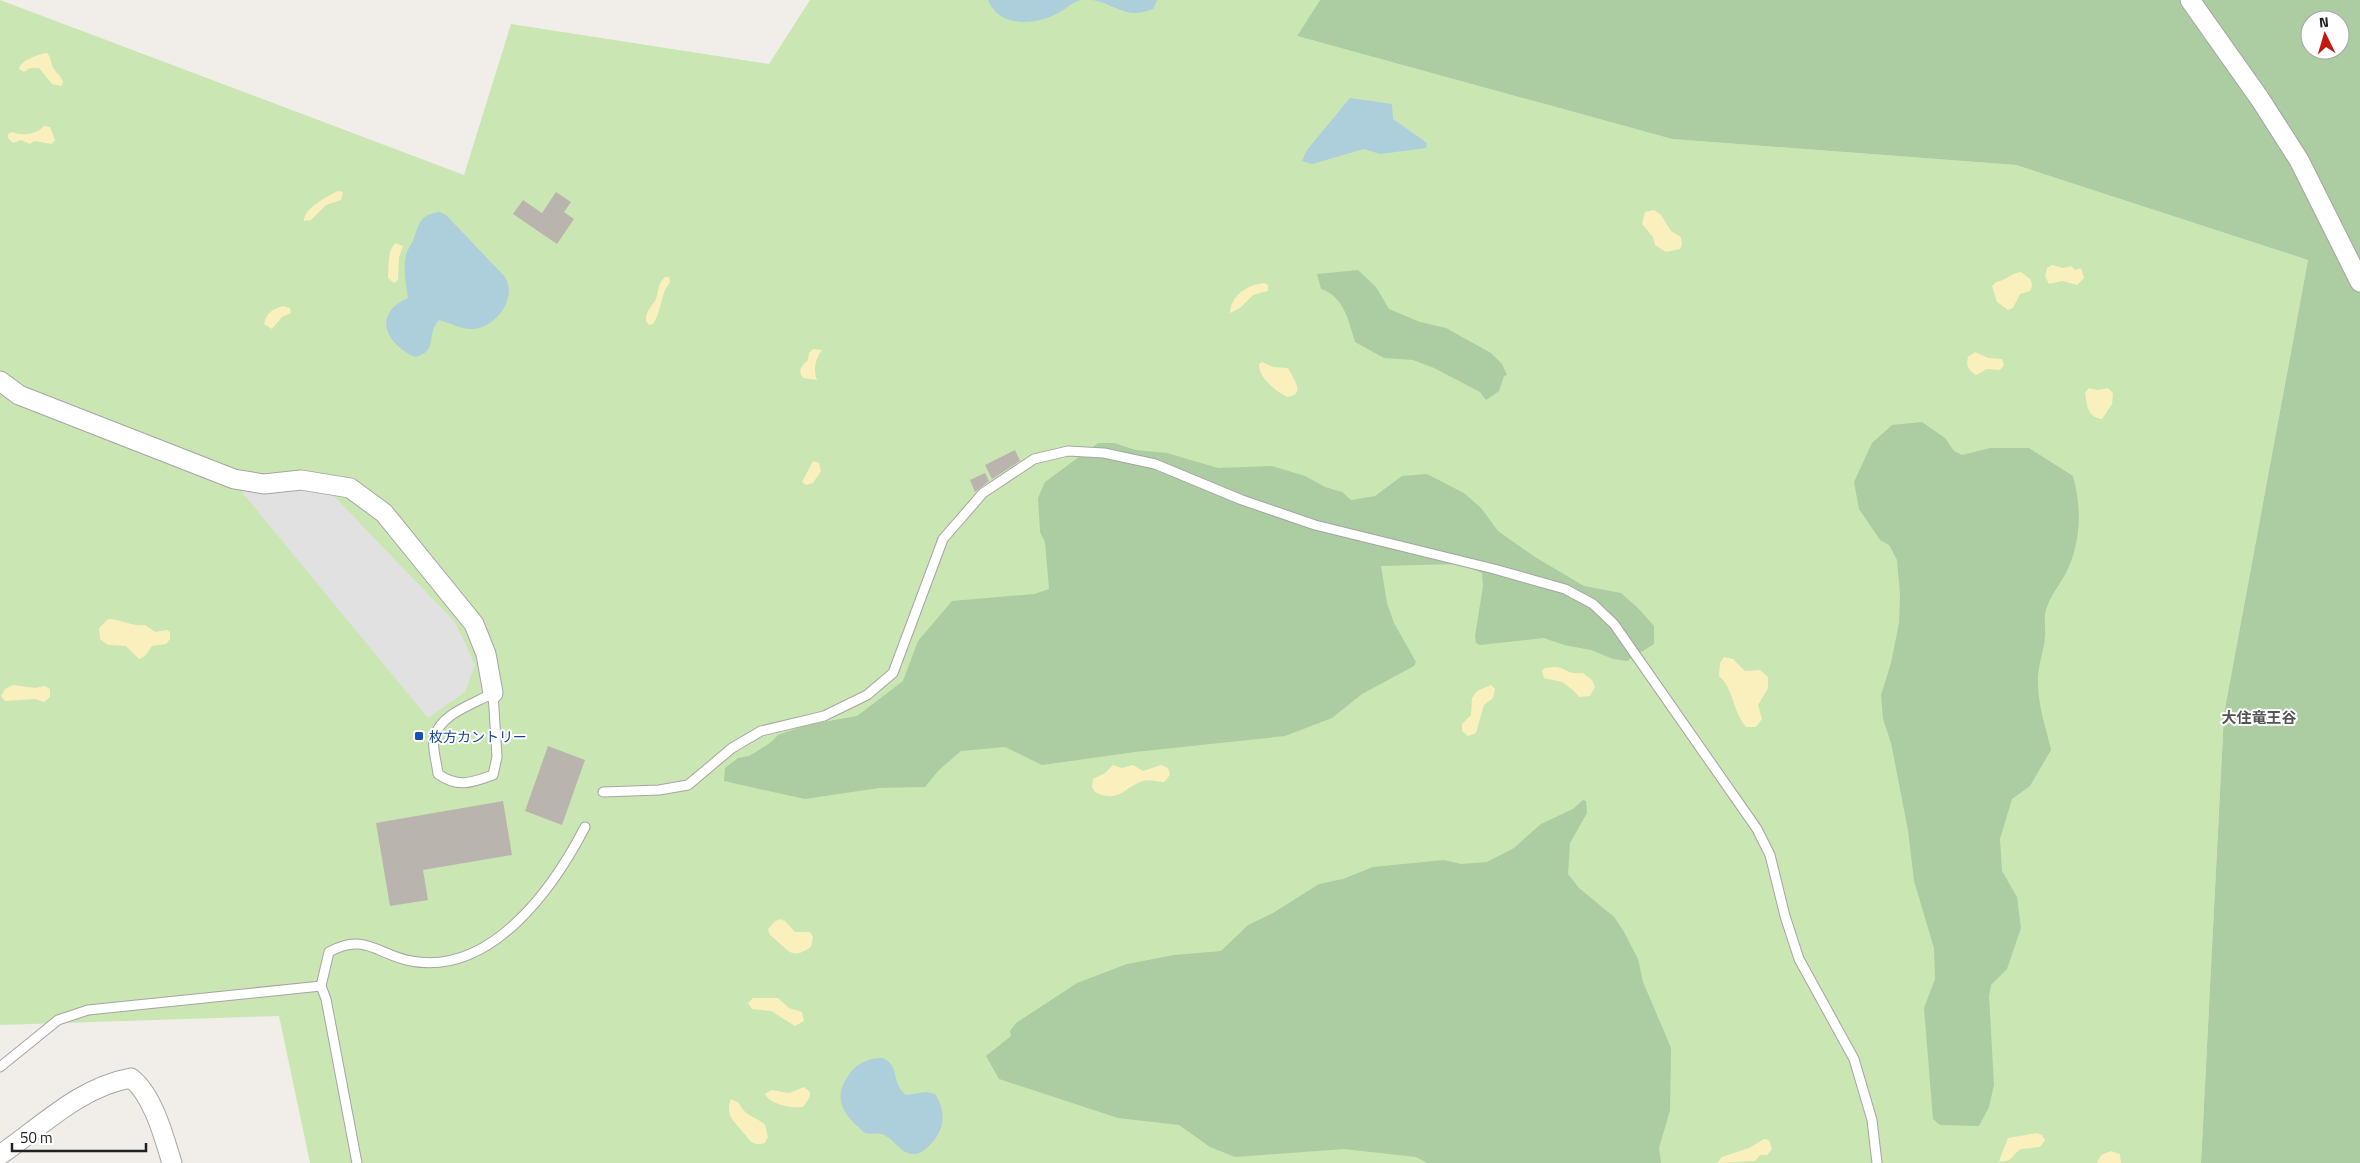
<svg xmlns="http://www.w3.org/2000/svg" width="2360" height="1163" viewBox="0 0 2360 1163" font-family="'Titillium Web','Noto Sans JP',sans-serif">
<rect width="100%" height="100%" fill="#f1eee9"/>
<path fill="#cae6b3" d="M0 0 464 175 511 24 769 64 810 0H1320L1297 36 1672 139 2016 165 2308 260 2224 714 2201 1163H310L279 1016 0 1025Z"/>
<path fill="#accda1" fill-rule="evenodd" d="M1320 0H2360V1163H2201L2224 714 2308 260 2016 165 1672 139 1297 36ZM2310 20H2340V50H2310Z
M1358 270 1376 287 1389 309 1420 322 1446 328 1491 353 1502 364 1507 375 1504 376 1499 391 1486 400 1480 392 1434 368 1413 360 1384 358 1355 342C1349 322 1344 296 1321 289L1317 274Z
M1922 422 1945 438 1954 451 1962 455 1990 448H2029L2073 476C2082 509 2081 543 2066 573 2060 584 2051 595 2047 607 2043 617 2046 627 2045 637 2044 651 2038 665 2038 679 2037 703 2046 727 2051 750L2030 786 2012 799 2000 839 2002 871 2017 897 2021 928 2007 969 1991 985 1989 996 1994 1085 1989 1107 1979 1126 1940 1125 1933 1119 1924 1008 1935 979 1934 948 1914 881 1908 830 1891 743 1883 719 1881 695 1891 663 1899 623 1900 594 1897 560 1889 545 1880 540 1859 509 1854 482 1872 443 1892 425Z
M1098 443H1114L1136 450 1167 453 1218 468 1272 466 1305 476 1325 487 1342 492 1351 500 1375 496 1402 476 1427 474 1464 493 1481 508 1498 531 1535 557 1584 586 1621 593 1639 609 1654 626V644L1627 661 1613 659 1591 650 1564 645 1544 638 1480 645 1476 643 1475 636 1483 586 1482 573 1460 564 1381 566 1387 603 1394 623 1416 662 1414 666 1362 694 1332 718 1285 736 1135 752 1042 765 1005 747 961 751 939 770 925 787 879 788 805 799 724 781 725 768 738 758 749 756 770 743 778 735 806 725 857 716 903 681 918 641 952 601 1034 594 1049 589 1045 542 1040 532 1038 498 1045 482Z
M1583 800 1586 801 1587 813 1570 843 1568 874 1579 888 1614 917 1623 930 1638 959 1643 982 1671 1048 1670 1110 1659 1148 1661 1163H1427L1416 1157 1344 1149 1235 1157 1210 1147 1179 1125 1118 1118 999 1079 986 1056 1011 1036 1010 1031 1016 1023 1077 983 1127 964 1174 955 1221 951 1248 925 1273 913 1319 884 1343 879 1373 867 1444 860 1461 864 1487 862 1514 848 1541 824 1573 809Z"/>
<path fill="#faf0be" d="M47 53C52 58 50 63 54 69 57 74 62 76 63 83L61 86 52 84 39 68H30L24 72 19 69C20 61 38 54 47 53Z
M44 126 50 127 55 140 52 144 34 141 30 144 21 140 13 143 8 138V134L12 132C22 136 36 135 44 126Z
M338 191 343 192 341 200 326 205 311 220 304 221C304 208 328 196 338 191Z
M1654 210 1661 215 1671 231 1681 237 1682 245 1680 249 1666 252 1655 245 1653 237 1642 224 1645 212Z
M396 243 403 246 399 257 398 280 394 283 388 278C389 268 387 249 396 243Z
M2052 265 2063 268 2071 266 2075 270 2081 268 2084 278 2077 285 2062 281 2049 284 2045 276 2047 268Z
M2021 272 2031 280 2032 286 2030 291 2020 294 2013 308 2008 310 1997 302 1992 286 1996 282C2007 280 2011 273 2021 272Z
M665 277H669L670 282C660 294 662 311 653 324L649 325 646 321C645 311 652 307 656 299 659 291 657 284 665 277Z
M1264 283 1268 285V291L1253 295 1240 308 1230 313C1231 295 1247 285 1264 283Z
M283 306 290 308 291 313 282 317 272 329 264 324C266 313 273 309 283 306Z
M813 349 822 350C815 359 813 370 817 380L803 378C797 371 802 365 808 360L809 353Z
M1975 352 1988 358 2002 359 2004 365 2000 370 1987 369 1976 375C1968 370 1966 366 1968 357Z
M1262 362 1273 367 1288 368C1293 378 1307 395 1287 397 1275 390 1259 379 1259 364Z
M2089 388 2098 390 2108 388 2113 393 2112 404 2102 419C2087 417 2087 405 2085 393Z
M813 461 819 463 821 471 813 483 806 485 802 482Z
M108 619C122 619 131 627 145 625L155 632 167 630 170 632V639L166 644 152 646 145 656 139 659 126 646 108 645 100 639 99 628Z
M1724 657 1733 659 1745 671 1760 670 1768 677V688L1758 705 1762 719 1756 727H1746C1732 710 1734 689 1719 676L1720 663Z
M1555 667C1568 668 1566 675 1583 673L1592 680 1595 687 1590 696 1579 697 1573 690 1562 682 1544 678 1542 671 1545 668Z
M13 685 35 688 45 686 50 689V697L44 702 35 699 5 701 1 696 5 689Z
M1491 685 1495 689 1493 698 1484 705 1476 733 1468 736 1462 731V724L1471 715 1472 698 1477 691Z
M1113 765 1122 768 1133 765 1143 771 1161 765 1168 768 1170 775 1164 782C1157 782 1147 778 1140 782 1122 790 1118 803 1095 792L1092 787 1093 779 1105 773Z
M781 919 785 921 795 932H810L813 937 811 947C792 959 791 953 777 941 772 936 769 936 768 929L775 921Z
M753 998H778L789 1008 802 1012 804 1021 795 1026 771 1011 752 1009 748 1003Z
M804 1087 810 1092V1097L803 1107C793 1109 769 1104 765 1094L771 1090 789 1093Z
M731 1099 739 1103C746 1118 755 1115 765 1125L768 1137 765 1143C752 1147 750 1140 742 1131 733 1120 725 1115 731 1099Z
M2037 1133 2042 1135 2045 1140 2040 1147 2021 1149C2012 1154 2013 1163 1999 1161L2008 1138Z
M1764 1139 1769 1140 1772 1149 1767 1155H1760L1755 1161 1717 1163 1722 1157 1749 1148Z
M2111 1151 2120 1154 2121 1163H2097L2101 1155Z"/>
<path fill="#e1e1e1" d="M328 490 455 622 475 665 465 692 428 718 241 491Z"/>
<path fill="#adcedb" d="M988 0H1081C1070 3 1064 11 1054 15 1031 26 998 26 988 0Z
M1093 0H1157L1153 9C1126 20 1117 5 1093 0Z
M1350 98 1392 104 1393 119 1427 143 1426 148 1380 154 1364 149 1312 164 1302 161 1307 150Z
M440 212 446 215 505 277C518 298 496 327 474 329 462 330 450 323 439 320 425 336 439 351 415 357 385 343 372 314 408 298 406 284 403 269 406 255 407 250 411 245 413 241 419 225 419 214 440 212Z
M882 1058C901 1066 890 1082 906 1095L926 1092 935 1094C947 1112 945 1130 929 1146 925 1149 922 1153 916 1154 900 1155 896 1140 884 1135 878 1132 870 1135 865 1133 862 1131 859 1127 856 1125 843 1113 835 1098 845 1081 854 1065 864 1059 882 1058Z"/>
<path fill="#bab4ae" d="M556 192 571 202 564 212 574 219 557 244 513 214 523 200 542 213Z
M1015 450 1020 461 992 479 985 465Z
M985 473 989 481 975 492 970 480Z
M548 746 585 760 562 825 525 811Z
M503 801 512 855 423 870 428 900 390 906 376 823Z"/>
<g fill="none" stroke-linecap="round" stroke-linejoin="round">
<defs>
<path id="service" d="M493 693 497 757 493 775C471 783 458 788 438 774 437 763 432 749 434 739 439 714 472 705 493 693Z
M603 792 659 790 688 785 732 748 761 731 824 716 867 695 893 673 943 539 983 493 1034 459 1068 451 1104 453 1155 464 1242 500 1315 525 1494 569 1565 589 1593 604 1614 624 1757 829 1770 855 1785 916 1799 959 1854 1059 1872 1120 1877 1163
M0 1067 58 1020 88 1010 321 986
M357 1163 326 999 321 986 329 952C365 932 378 955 411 961 491 976 553 889 585 827"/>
<path id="minor" d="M2190 0 2260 99 2299 160 2360 282
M0 381 19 395 234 479 264 484 301 480 350 488 384 513 474 624 486 654 493 693
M0 1155C42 1126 80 1087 131 1078 153 1095 164 1137 172 1163"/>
</defs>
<use href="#service" stroke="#a5a5a5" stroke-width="11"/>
<use href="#minor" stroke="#a5a5a5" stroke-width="21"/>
<use href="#service" stroke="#fff" stroke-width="9"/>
<use href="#minor" stroke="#fff" stroke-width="19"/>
</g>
<rect fill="#1a4fb4" stroke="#fff" stroke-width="2" x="414" y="731" width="10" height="10" rx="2.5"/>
<g text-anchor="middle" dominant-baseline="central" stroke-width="4" stroke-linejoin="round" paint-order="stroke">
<g font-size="14" fill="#164399" stroke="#fff" text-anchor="start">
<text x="429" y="736">枚方カントリー</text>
</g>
<g font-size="15" font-weight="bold" fill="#545454" stroke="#fff">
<text x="2259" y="717">大住竜王谷</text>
</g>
</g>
<g transform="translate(2325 35) rotate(355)"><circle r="24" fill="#ffffff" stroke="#a6a6a6"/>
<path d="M0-4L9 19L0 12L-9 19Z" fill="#c31810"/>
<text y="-8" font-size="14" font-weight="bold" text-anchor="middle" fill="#212121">N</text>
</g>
<path d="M12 1143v8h134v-8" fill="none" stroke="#212121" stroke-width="2.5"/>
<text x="20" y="1143" font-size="15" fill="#212121" stroke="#ffffff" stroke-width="4" paint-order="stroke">50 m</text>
</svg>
